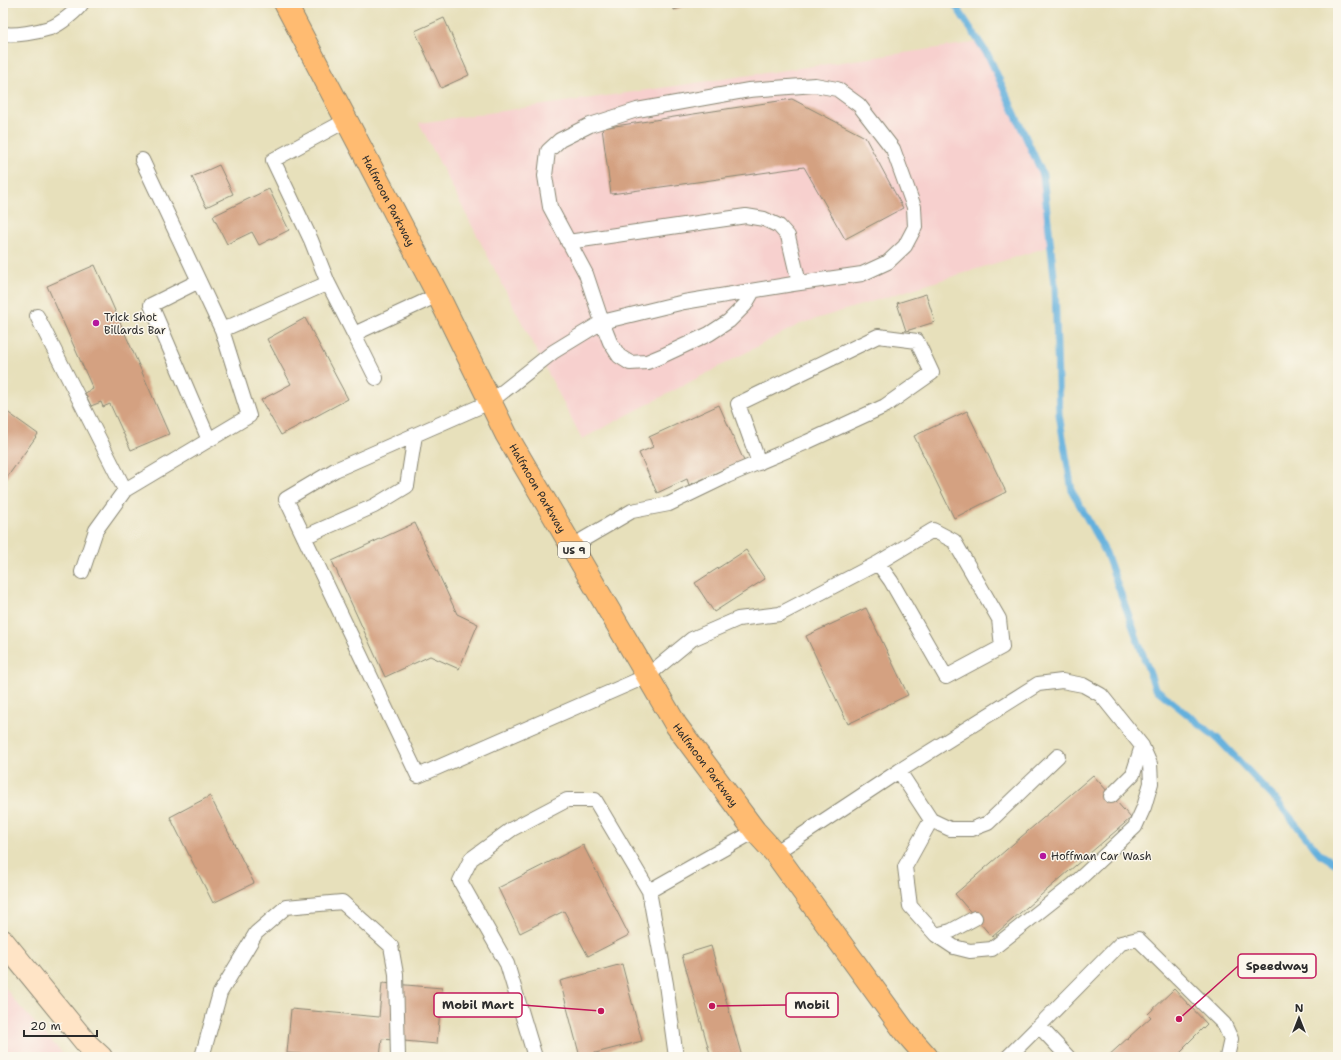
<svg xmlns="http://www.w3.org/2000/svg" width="1341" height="1060" viewBox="0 0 1341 1060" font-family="'Shantell Sans',sans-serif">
<rect width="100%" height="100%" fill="#fbf7ec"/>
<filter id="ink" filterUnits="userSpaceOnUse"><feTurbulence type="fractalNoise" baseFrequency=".025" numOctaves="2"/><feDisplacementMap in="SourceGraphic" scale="8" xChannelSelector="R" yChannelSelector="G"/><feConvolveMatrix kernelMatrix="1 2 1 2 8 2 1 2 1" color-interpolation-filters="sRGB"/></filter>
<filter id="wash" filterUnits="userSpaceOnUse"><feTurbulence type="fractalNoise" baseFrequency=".012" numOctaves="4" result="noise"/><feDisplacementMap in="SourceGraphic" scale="16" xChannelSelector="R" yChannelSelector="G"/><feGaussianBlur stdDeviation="0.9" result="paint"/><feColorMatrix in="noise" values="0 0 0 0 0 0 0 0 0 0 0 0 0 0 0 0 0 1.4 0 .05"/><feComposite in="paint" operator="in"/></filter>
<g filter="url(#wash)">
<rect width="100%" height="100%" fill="#e7e0bb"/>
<path fill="#f7d0ce" d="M979 42 989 57 1043 175 1051 246 800 324 582 439 419 123Z
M3 984 14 1000 66 1057H3Z"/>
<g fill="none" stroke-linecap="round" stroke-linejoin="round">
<path stroke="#64b0dd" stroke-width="7" d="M954 3 989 57 1043 175 1055 285 1059 414 1072 491 1106 553 1155 688 1218 739 1276 800 1320 854 1338 865"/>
</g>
<g id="blocks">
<path fill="#d4a181" d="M672 3H695L674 10Z
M444 18 469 75 441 88 415 31Z
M792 99 865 137 903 208 845 239 804 167 611 194 602 128Z
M219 165 233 194 206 207 192 177Z
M269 189 289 230 259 245 252 232 227 244 213 216Z
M95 265 169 434 131 450 110 404 103 407 101 402 91 406 85 393 93 389 47 286Z
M926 294 935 322 906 331 897 303Z
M305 318 348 399 281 435 261 400 291 384 267 339Z
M719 405 744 461 689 485 687 479 657 493 639 453 653 447 649 437Z
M3 409 38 434 3 483Z
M967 411 1006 492 954 518 914 436Z
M415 523 457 614 478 624 459 669 430 656 385 677 332 561Z
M746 550 765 579 714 612 695 583Z
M866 608 908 695 848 724 806 636Z
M1093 775 1131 818 992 937 955 894Z
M210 796 254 883 213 903 170 817Z
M583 845 629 935 588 956 564 911 520 933 498 888Z
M711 946 742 1057H711L682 955Z
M622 964 642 1041 580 1057 560 981Z
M382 983 442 988 437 1044 382 1039 380 1057H333L287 1053 291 1009 379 1017Z
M1174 989 1207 1024 1184 1047 1185 1048 1176 1057H1107L1151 1017 1148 1014Z"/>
</g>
</g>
<g filter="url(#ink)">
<use href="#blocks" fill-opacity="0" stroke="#898673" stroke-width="1"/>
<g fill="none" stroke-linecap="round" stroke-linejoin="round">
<defs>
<path id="lane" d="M3 34C16 36 37 32 50 28 59 25 77 11 82 3
M142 160 222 330 328 283 354 334 438 295
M568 242 746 216 764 219 779 226 788 236 799 283
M199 281 151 305 209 440
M328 283 311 240 273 160 347 120
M753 291 745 305 729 321 709 334 664 355 647 362 630 363 619 356 610 342 602 322 586 274 550 207 545 176 548 151 560 140 590 125 637 110 749 90 815 85 837 89 859 105 893 149 914 207 915 227 905 246 888 262 862 274 793 284 684 302 602 322 553 352 490 402 335 470 286 499 418 776 647 676 692 639 738 619 780 614 878 563 933 530 954 541 999 619 1002 647 946 677 891 581 878 563
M37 316 125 490
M354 334 376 378
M304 537 374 506 407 486 415 435
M572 546 632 511 669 504 727 476 807 442 885 406 932 373 917 341 878 336 738 404 759 463
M82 572 96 530 125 490 249 416 222 330
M899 771 931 820 950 829H972L988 823 1058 756
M1111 796 1133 774 1142 746
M775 853 899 771 1038 684 1062 681 1083 685 1101 695 1142 746 1150 764 1151 783 1144 807 1135 827 1073 885 992 949 970 951 954 947 936 935 910 906 905 867 931 820
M649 891 666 984 676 1057
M936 935 951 931 975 918
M1039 1026 1121 943 1138 939 1224 1024 1231 1039 1227 1057
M202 1057 220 993 256 933 286 907 342 902 391 946 396 974 398 1057
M535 1057 507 964 460 881 471 859 512 829 567 800H595L649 891 755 831
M1008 1057 1039 1026 1068 1057"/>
<path id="secondary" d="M3 941 87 1044 101 1057"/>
<g id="primary">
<path id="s1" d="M285 3 438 295 506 434 676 725 755 831 775 853 905 1032 927 1057"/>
</g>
</defs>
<use href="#lane" stroke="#898673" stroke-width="16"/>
<use href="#secondary" stroke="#898673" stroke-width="24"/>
<use href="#primary" stroke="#898673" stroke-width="24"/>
<use href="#lane" stroke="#fff" stroke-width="14"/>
<use href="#secondary" stroke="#ffe4c6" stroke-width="22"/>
<use href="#primary" stroke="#ffbb71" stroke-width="22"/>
</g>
</g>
<g fill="#b5179e" stroke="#fbf7ec" stroke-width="1.5">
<circle cx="96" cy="323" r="4"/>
<circle cx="1043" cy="856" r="4"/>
</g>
<g text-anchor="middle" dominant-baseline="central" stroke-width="3" stroke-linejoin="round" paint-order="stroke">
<rect fill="#fbf7ec" stroke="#696865" stroke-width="1" x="558" y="542" width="32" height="16" rx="3"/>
<g font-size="10" font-weight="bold" fill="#2b2b2b">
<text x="574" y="550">US 9</text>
</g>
<g font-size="11" fill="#2b2b2b" stroke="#fbf7ec">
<text stroke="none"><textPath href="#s1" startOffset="223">Halfmoon Parkway</textPath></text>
<text stroke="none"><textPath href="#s1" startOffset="547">Halfmoon Parkway</textPath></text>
<text stroke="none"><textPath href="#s1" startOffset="871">Halfmoon Parkway</textPath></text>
</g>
<g font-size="11" fill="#2b2b2b" stroke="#fbf7ec" text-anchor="start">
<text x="104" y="317">Trick Shot<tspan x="104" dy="13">Billards Bar</tspan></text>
<text x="1051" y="856">Hoffman Car Wash</text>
</g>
</g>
<path fill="none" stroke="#c2185b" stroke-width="1.5" d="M1179 1019L1238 966M712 1006L786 1005M601 1011L522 1005"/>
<g fill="#c2185b" stroke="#fbf7ec" stroke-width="1.5">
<circle cx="1179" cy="1019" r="4"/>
<circle cx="712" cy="1006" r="4"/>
<circle cx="601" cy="1011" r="4"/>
</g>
<g fill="#fbf7ec" stroke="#c2185b" stroke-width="1.5">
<rect x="1238" y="954" width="78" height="24" rx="4"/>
<rect x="786" y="993" width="52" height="24" rx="4"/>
<rect x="434" y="993" width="88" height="24" rx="4"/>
</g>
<g font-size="12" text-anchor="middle" font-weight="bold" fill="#2b2b2b">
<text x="1277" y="970">Speedway</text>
<text x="812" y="1009">Mobil</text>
<text x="478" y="1009">Mobil Mart</text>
</g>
<rect width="1341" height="1060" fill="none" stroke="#fbf7ec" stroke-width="16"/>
<g transform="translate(1299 1018)" stroke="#fbf7ec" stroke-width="3" paint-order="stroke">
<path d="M0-3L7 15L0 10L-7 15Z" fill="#2b2b2b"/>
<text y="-6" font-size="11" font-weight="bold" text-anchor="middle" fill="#2b2b2b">N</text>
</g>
<path d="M24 1030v6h73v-6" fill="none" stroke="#2b2b2b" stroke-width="2"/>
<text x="30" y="1030" font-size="12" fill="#2b2b2b" stroke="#fbf7ec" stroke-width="3" paint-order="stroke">20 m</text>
</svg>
